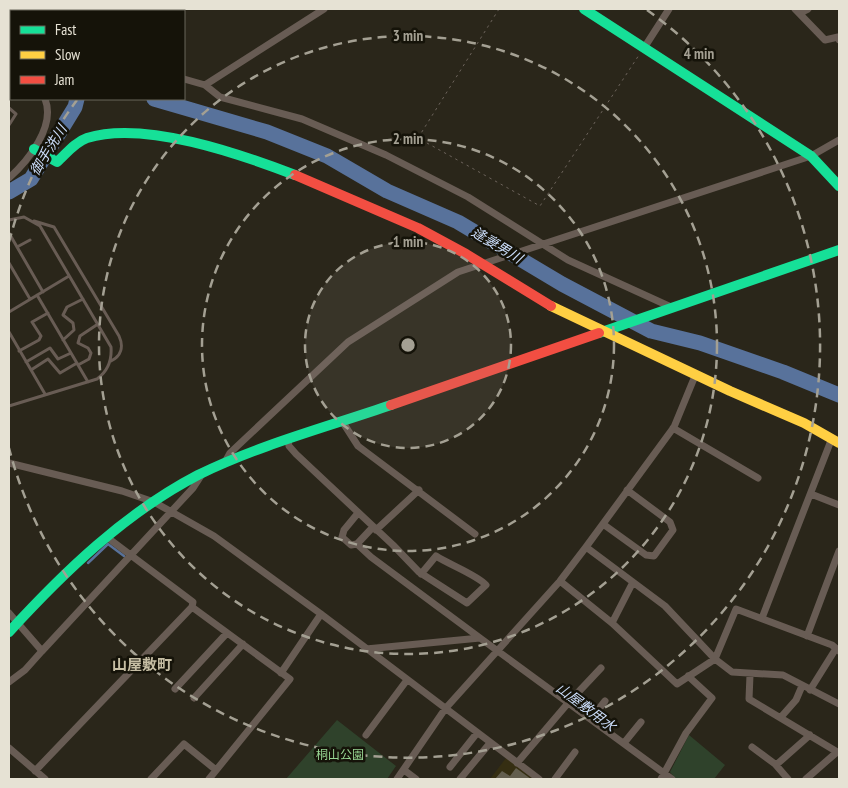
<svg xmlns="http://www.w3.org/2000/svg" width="848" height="788" viewBox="0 0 848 788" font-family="'PT Sans Narrow','Noto Sans JP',sans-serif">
<rect width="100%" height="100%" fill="#2a261a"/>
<path fill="#352e12" d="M506 758 534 779H490Z"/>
<path fill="#2f422b" d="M337 720 396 766 387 779H286Z
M689 735 725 765 714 779H676L670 772Z"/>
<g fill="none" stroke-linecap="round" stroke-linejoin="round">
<path stroke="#58729b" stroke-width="2.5" d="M88 563 108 544 124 556"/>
<path stroke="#58729b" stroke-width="15" d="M9 27 11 29
M154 99 267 132 327 156 387 191 458 222 562 284 651 331 700 343 783 372 839 395
M9 192 31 179 75 107 77 99"/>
</g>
<path fill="#635e4e" d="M516 768 531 779H495L502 771 510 776Z"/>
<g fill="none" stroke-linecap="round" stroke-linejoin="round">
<path stroke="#6c635b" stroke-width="1" stroke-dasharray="2.5 4" stroke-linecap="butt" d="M499 9 418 138 540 206 639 55"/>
<path stroke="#685c54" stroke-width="3" d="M9 108 16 114 9 125
M9 220 24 217 40 226 111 347C112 360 108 371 97 379L9 406
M34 221 54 227 119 336C124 347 121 356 111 361
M9 233 43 292
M17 247 30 240
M9 263 30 299
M37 295 88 382
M9 312 69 276
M9 332 45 394
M63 340 74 330 73 323 63 315 67 307 83 299
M19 351 39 340 41 336 32 322 48 313
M26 362 50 348 58 359 71 353
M78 365 89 359 91 353 88 348 78 343 80 336 98 324
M31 370 48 359 60 373 77 363"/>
<path stroke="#685c54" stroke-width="7" d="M795 9 825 40 838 37 839 40
M76 11 78 9
M800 13 808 9
M644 48 669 9
M9 66 11 68
M184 79 205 85 220 97 302 119 386 155 468 197 568 260 671 307
M205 85 324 9
M9 178C28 161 56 126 45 99
M342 421 358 446 475 534
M673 428 758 478
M288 440 289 446 296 454 393 545 419 572 467 603 486 585C477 575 450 565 436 556L421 574
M9 463 122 491 154 502 214 536 321 614 539 779
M224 464 230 453 348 342 458 272 811 156 839 140
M811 494 839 505
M358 513 344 530 342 537 351 545 357 544 373 527
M603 524 646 555 654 556 673 530 670 522 627 490
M376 530 419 490
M108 538 193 602 192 607 290 679 209 779
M357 544 371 557 480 638
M586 547 665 606 715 659 732 672 783 675 839 704
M560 581 612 623 677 684 715 659 736 609 832 645 839 651
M9 613 42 651 193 488 202 474
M762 618 832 438
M612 623 633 582
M807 636 839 551
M366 649 480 638 672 779
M281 673 321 614
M750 675 749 699 839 753
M9 682 25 670 42 651
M175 689 227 633
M810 690 835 650
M194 698 243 644
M781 717 796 700 802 686
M591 719 605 701
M366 735 407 680
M624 743 641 722
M752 747 775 764 788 779
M9 748 45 779
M517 763 569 702 601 668
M776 765 810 735
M450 767 477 733
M404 770 416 779
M35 771 192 607
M151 779 184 744 216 770
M397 779 445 709 560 581 586 547 674 427 695 376
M460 779 490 743
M555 779 575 752
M661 779 686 733 712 698 688 676
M806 779 837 752"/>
<path stroke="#16e098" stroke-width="10" d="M584 9 811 156 839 186
M34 149 57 162C66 154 75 142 87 138 144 120 240 154 295 175
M599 333 839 250
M9 632C64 572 125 513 198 475 259 445 327 427 391 405"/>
<path stroke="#ffcf43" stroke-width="10" d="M551 306 730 391 804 423 839 443"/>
<path stroke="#f24e42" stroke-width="10" d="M295 175 418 228 466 254 551 306
M391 405 599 333"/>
</g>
<circle cx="408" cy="345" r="103" fill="#a4a093" fill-opacity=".12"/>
<g fill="none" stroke="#a4a093" stroke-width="2.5" stroke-dasharray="9 6">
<circle cx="408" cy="345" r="103"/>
<circle cx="408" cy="345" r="206"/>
<circle cx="408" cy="345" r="309"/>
<path d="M9 242A412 412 0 0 1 77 100M647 10A412 412 0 1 1 9 448"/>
</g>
<g text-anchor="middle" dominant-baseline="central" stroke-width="5" stroke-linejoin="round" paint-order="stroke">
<g font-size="12" fill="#97d492" stroke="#151309">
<text x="340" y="754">桐山公園</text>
</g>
<g font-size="14" font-style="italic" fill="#cadcf9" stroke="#151309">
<text transform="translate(48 150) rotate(-58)">御手洗川</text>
<text transform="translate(497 245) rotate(31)">逢妻男川</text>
<text transform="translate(586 707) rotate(37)">山屋敷用水</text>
</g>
<g font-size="15" font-weight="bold" fill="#c6bea4" stroke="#151309">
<text x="142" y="664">山屋敷町</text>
</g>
</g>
<circle cx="408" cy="345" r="8" fill="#a4a093" stroke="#151309" stroke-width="2.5"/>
<g font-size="15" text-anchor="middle" font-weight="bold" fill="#a4a093" stroke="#151309" stroke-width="5" stroke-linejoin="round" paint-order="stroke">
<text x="408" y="41">3 min</text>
<text x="699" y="59">4 min</text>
<text x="408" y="144">2 min</text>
<text x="408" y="247">1 min</text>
</g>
<rect width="848" height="788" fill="none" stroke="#e6e2d4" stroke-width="20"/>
<rect x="10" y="10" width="175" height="90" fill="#151309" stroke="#69665a"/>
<rect x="20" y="26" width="25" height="8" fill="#16e098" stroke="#69665a"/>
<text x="55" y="35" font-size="15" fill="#e6e2d4">Fast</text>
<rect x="20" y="51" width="25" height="8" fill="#ffcf43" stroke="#69665a"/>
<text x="55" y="60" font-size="15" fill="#e6e2d4">Slow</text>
<rect x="20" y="76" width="25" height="8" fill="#f24e42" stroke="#69665a"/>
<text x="55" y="85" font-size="15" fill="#e6e2d4">Jam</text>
</svg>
